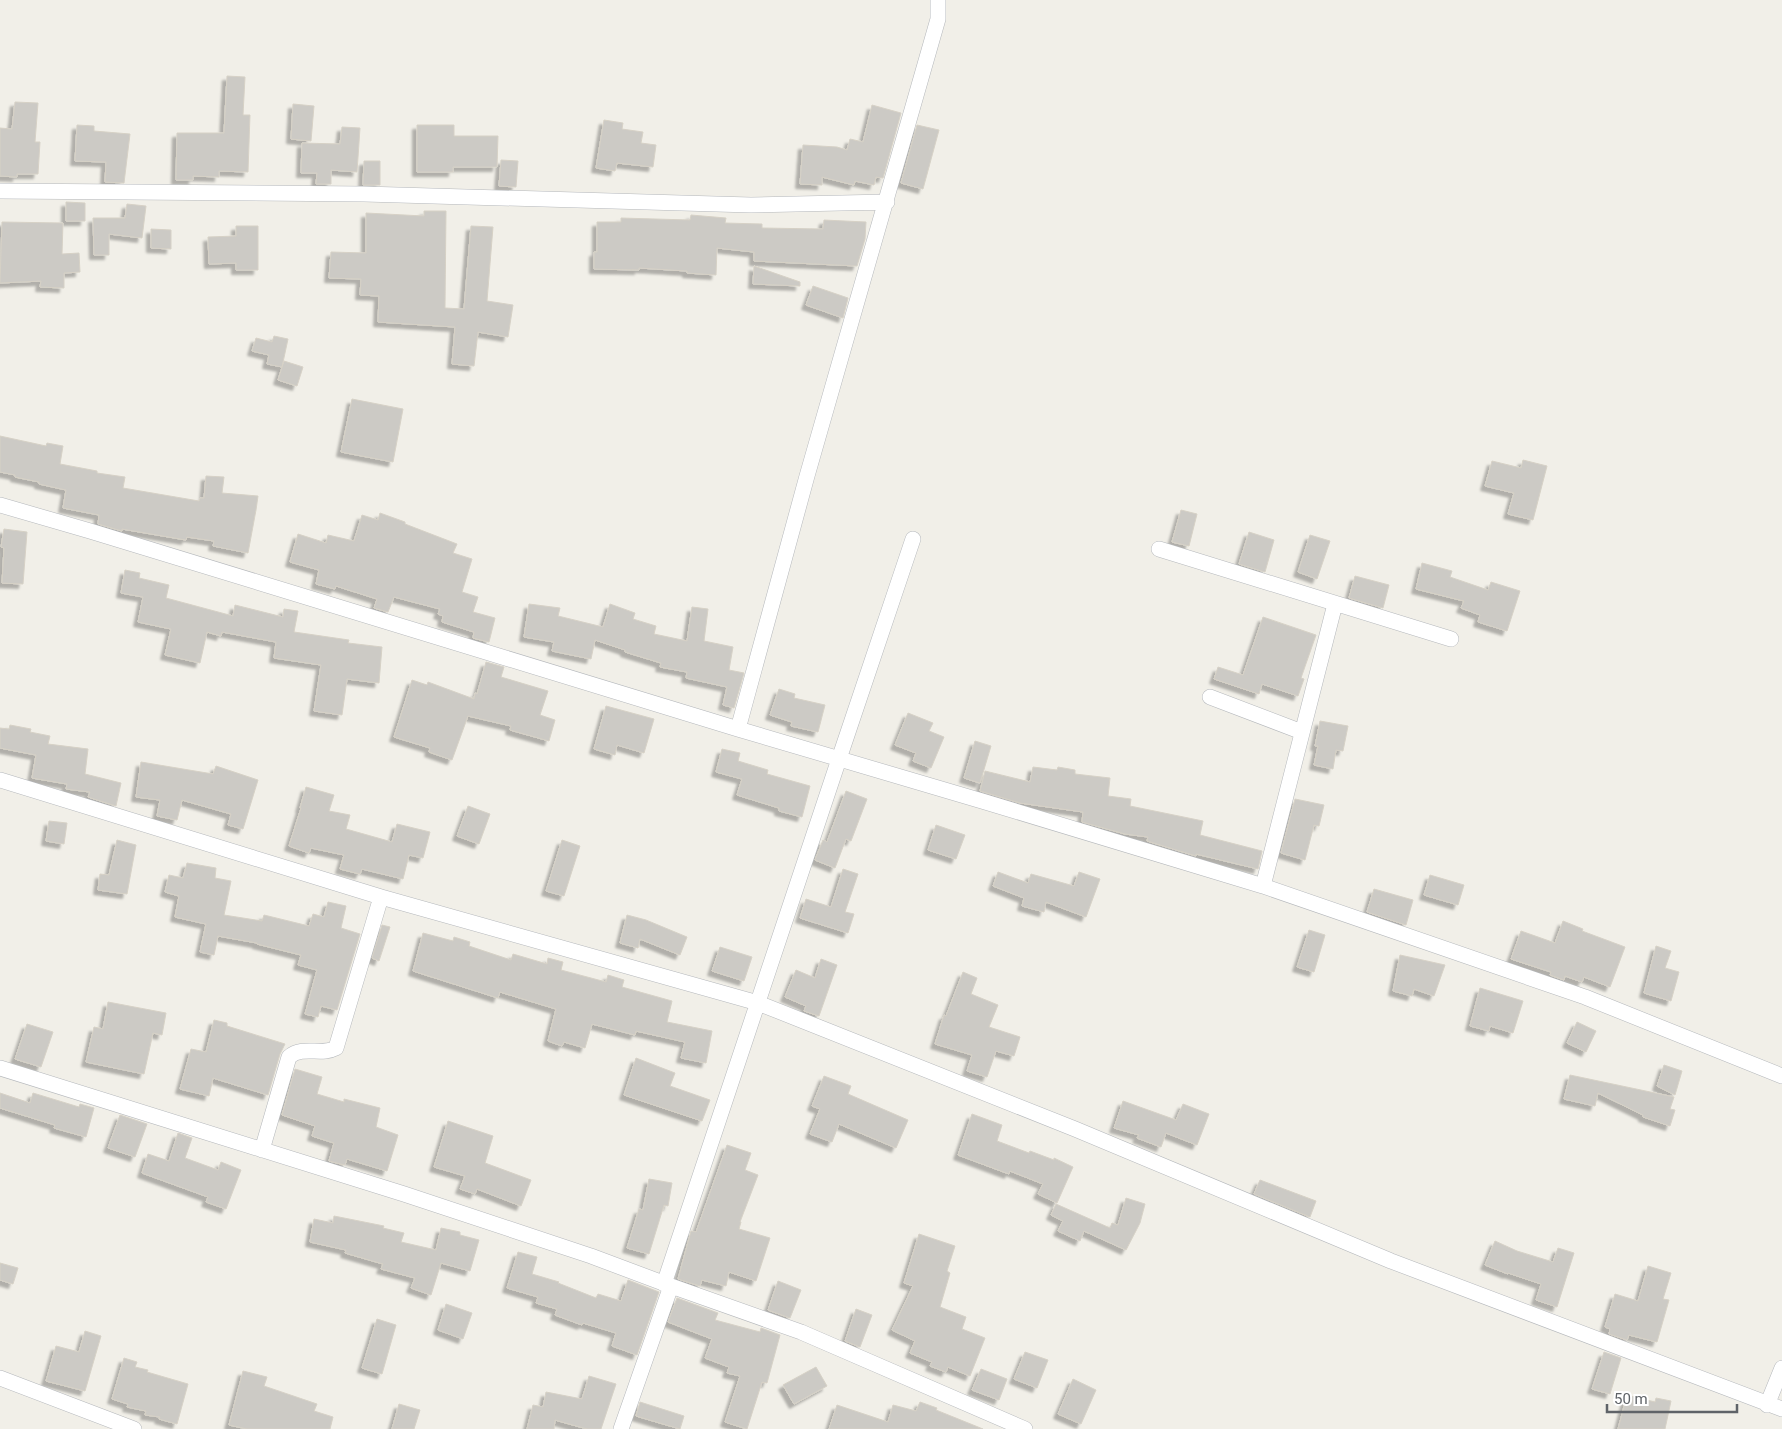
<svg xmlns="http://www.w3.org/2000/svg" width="1782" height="1429" viewBox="0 0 1782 1429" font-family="Roboto,sans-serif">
<defs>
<filter id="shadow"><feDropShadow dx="-4.5" dy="4.5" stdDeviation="1" flood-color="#0004"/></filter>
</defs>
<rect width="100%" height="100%" fill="#f1efe8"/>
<path fill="#cccac5" stroke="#d6d1c6" filter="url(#shadow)" d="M227 76 245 77 243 115H250L248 172 219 171V177L193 176V180H176L177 133H224Z
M15 102 38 103 35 142H40L38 174H17V177L0 176V128L12 129Z
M293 104 314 106 311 141 291 139Z
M872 105 901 113 883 178 876 177 874 185 855 181 854 185 822 177V185L800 184 803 145 837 147 847 150 850 139 863 142Z
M604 120 623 123 622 129 643 132 641 143 656 145 653 167 617 163 615 171 596 168Z
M77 125 94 126V131L130 134 124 183 105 182 106 162 75 161Z
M417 125H454V136H498L497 167H453V172H417Z
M917 125 939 130 923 189 901 183Z
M342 127 360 128 357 172 331 170V184H316L317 173H301L302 143 340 144Z
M501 160 518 161 516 187 499 186Z
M364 161H380V185H363Z
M66 202 85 203V221H66Z
M127 204 146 206 142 238 109 234V255H94L93 218H125Z
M424 211H446L445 308 464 309 471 226 493 227 487 301 513 305 508 337 478 332 474 366 452 364 455 327 378 322 379 296 360 295 361 279 329 278 331 252 366 253V213L424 216Z
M691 215 726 218 725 223 762 224V228L823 229 824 220 866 222 865 239 857 266 754 261V252L717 248 716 275 687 273V271L639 268V270L594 269V252H597V222H621V218L690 220Z
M2 222 63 223 62 254 79 253 80 272 64 273V288L40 287 41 281 0 283Z
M236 226H258V270H236V263L209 264 208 237 236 236Z
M151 229 171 230V249L151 248Z
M754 266 800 282V286L753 284Z
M813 286 848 298 843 318 806 305Z
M274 336 288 339 282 367 267 364 269 355 252 351 256 338 272 342Z
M284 361 303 367 297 386 278 380Z
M352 399 403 409 393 462 341 452Z
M0 436 46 446 47 443 63 446 60 464 97 471V473L125 477 123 488 199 501 200 498H204L206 476 224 477 222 493 258 496 256 510 248 553 213 546 214 541 187 537 186 540 122 529V531L98 524 99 515 63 508 66 490 39 484V482L15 477V475L0 472Z
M1523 460 1547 466 1533 520 1508 514 1514 493 1485 486 1492 461 1521 468Z
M1181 510 1197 514 1189 546 1172 542Z
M380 513 405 522V524L457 544 453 553 472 559 462 592 478 597 473 612 495 618 489 642 473 638 474 632 442 622 443 616 438 614 440 609 394 597 388 612 374 608 377 599 336 586 335 589 316 584 319 570 290 562 298 534 326 543 328 535 354 541 362 515 378 520Z
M4 529 27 532 23 584 2 583 4 548 1 547Z
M1249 532 1274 540 1265 572 1239 564Z
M1310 535 1330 541 1317 579 1298 572Z
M1422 563 1452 571 1450 577 1488 590 1491 582 1520 591 1507 631 1478 622 1480 615 1461 608 1464 601 1416 589Z
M125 570 140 573 139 578 169 585 166 598 233 616 235 605 283 617 284 609 298 611 294 632 349 640 348 643 382 647 379 683 347 679 342 715 314 711 321 665 274 658 276 642 222 632 221 636 207 632 200 663 165 655 171 629 138 622 143 597 121 593Z
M1355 576 1389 585 1383 608 1349 598Z
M529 604 560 608 558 616 603 627 610 604 635 613 633 619 656 626 654 634 687 641 692 607 708 609 704 641 733 647 729 670 744 673 734 708 723 705 727 687 686 678 687 672 660 667 661 663 625 652V650L595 640 591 659 552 651 554 642 524 637Z
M1263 617 1316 635 1301 678 1304 679 1298 696 1262 684 1259 694 1214 679 1218 667 1243 675Z
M486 662 504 667 501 677 548 691 540 715 555 720 549 741 510 730 511 726 468 716 452 760 429 752 430 748 394 737 412 680 427 685 428 682 474 699 475 693 477 694Z
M779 689 795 694 794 698 825 705 818 732 791 726 792 722 770 715Z
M606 706 654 719 644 753 617 745 615 755 594 749Z
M908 713 933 723 929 731 944 737 931 768 913 761 916 753 895 745Z
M1320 721 1348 726 1343 751 1336 750 1333 769 1314 765 1318 746H1315Z
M10 725 31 729 30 732 50 736 48 744 88 749 85 774 121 783 116 806 88 797 90 792 66 789 67 784 32 778 36 755 0 748V728L9 729Z
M975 741 991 746 980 783 964 778Z
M722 749 740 753 738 761 768 770 767 774 810 786 802 817 779 811V808L737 795 742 779 716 772Z
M141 762 213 774 216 766 258 780 243 829 228 825 231 814 182 800 177 820 157 816 160 800 136 797Z
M1033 767 1057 770 1058 767 1075 770V774L1110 778 1108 796 1131 799 1130 806 1203 821 1200 835 1262 851 1258 869 1196 854V856L1147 841 1148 837 1125 834 1082 822 1083 812 1020 803 980 791 985 771 1030 782Z
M306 787 334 795 329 811 350 815 346 829 392 842 397 824 430 832 423 858 409 855 403 879 362 869 360 874 340 869 344 855 311 848 309 853 289 846 301 808H300Z
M846 791 867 799 851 841 846 839 835 868 815 860 823 840 827 842Z
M1295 799 1324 805 1319 826 1314 825 1305 860 1281 853Z
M468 806 490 814 479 844 457 836Z
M49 821 67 823 64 844 46 841Z
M936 825 965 835 956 859 928 850Z
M117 840 136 845 127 894 98 890 100 874 109 875Z
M562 840 580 846 564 896 546 891Z
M187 863 216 868 215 878 231 881 224 915 262 921 264 915 309 926 313 914 324 917 328 902 346 906 341 928 360 934 337 1010 321 1006 318 1017 305 1014 317 970 298 965 301 955 257 944V943L218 936 214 955 200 952 206 924 175 917 179 896 165 892 169 875 183 878Z
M843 869 858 874 845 912 854 914 848 933 800 918 806 899 831 907Z
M998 872 1028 883 1031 874 1074 886 1079 872 1100 879 1086 917 1046 902 1044 912 1022 906 1024 898 993 886Z
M1430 875 1464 885 1458 905 1424 895Z
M1374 889 1413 900 1406 925 1367 912Z
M627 915 646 920 687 937 680 955 640 939 638 948 620 943Z
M1563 921 1583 929 1582 931 1625 947 1610 987 1584 977 1582 982 1565 976 1564 980 1550 975 1551 972 1511 959 1521 931 1555 943Z
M382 925 390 927 379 961 372 958Z
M1309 930 1325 935 1314 972 1297 967Z
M423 933 453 941 454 937 470 942 469 946 511 960 513 954 547 964 548 958 563 962 561 970 606 982 608 975 624 980 622 987 672 1001 667 1022 712 1031 706 1063 681 1058 685 1042 636 1031 635 1035 592 1024 585 1048 564 1042 562 1046 548 1041 556 1009 500 992 498 998 413 971Z
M1656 946 1671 951 1665 968 1679 972 1671 1001 1644 993Z
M720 947 752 957 744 981 712 971Z
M1400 955 1445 965 1434 996 1414 989 1412 996 1393 991Z
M821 959 837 965 819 1016 804 1011 806 1006 785 997 796 970 815 978Z
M963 972 977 978 971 994 998 1005 989 1027 1020 1037 1014 1056 996 1051 987 1077 967 1071 972 1055 935 1044 944 1015 946 1016Z
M1480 988 1523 1001 1513 1033 1490 1026 1489 1031 1470 1026Z
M108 1002 166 1013 162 1035 153 1033 144 1074 86 1062 94 1027 103 1029Z
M214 1020 227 1023V1026L285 1044 280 1054 268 1095 213 1078 209 1096 180 1089 191 1049 206 1052Z
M1577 1022 1596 1031 1586 1052 1567 1043Z
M27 1024 53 1032 41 1067 15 1059Z
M636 1058 675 1073 670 1086 710 1100 702 1121 624 1095Z
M1664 1065 1682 1071 1675 1095 1657 1086Z
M295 1069 322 1077 317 1094 344 1102V1099L380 1108 376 1127 398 1135 387 1171 347 1159 345 1165 329 1161 334 1143 312 1136 315 1126 282 1115Z
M1570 1075 1674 1097 1670 1109 1675 1110 1670 1126 1643 1117V1115L1598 1093 1595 1106 1564 1099Z
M824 1076 851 1086 848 1094 908 1120 896 1148 839 1124 832 1142 810 1134 820 1109 812 1106Z
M0 1093 30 1103 33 1093 79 1107 80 1104 94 1108 86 1137 54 1128 55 1125 0 1108Z
M1123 1101 1176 1120 1183 1104 1209 1114 1197 1145 1166 1133 1161 1147 1137 1138 1139 1135 1114 1128Z
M972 1114 1002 1125 997 1141 1029 1153 1030 1151 1054 1160V1158L1073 1167 1057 1203 1038 1194 1043 1184 1010 1171 1009 1174 958 1155Z
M120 1115 147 1124 135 1157 108 1148Z
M448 1121 493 1136 485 1163 531 1180 521 1206 477 1189 475 1194 460 1189 465 1176 434 1167Z
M178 1133 192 1138 185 1158 218 1170 221 1162 241 1170 226 1209 206 1202 208 1197 142 1173 148 1154 169 1161Z
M727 1145 751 1153 745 1170 758 1175 740 1222H741L739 1229 770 1238 756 1281 729 1272 726 1286 702 1280 700 1286 678 1279 691 1231 696 1232Z
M649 1179 672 1183 668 1206 664 1205 649 1254 627 1248 639 1209 643 1210Z
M1260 1180 1316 1201 1310 1217 1254 1194Z
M1126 1198 1145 1204 1140 1223 1126 1250 1084 1231 1080 1241 1058 1231 1063 1221 1051 1215 1056 1204 1110 1228 1112 1223 1118 1225Z
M334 1216 384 1226 383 1228 404 1233 401 1242 436 1250 441 1228 460 1232V1235L479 1240 470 1271 441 1263 431 1295 411 1288 415 1278 381 1269 383 1264 345 1253 346 1250 310 1242 314 1219 333 1223Z
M919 1234 955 1246 947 1271 950 1273 940 1307 966 1317 962 1329 985 1338 970 1376 948 1367 946 1372 930 1366 932 1362 910 1353 915 1341 892 1330 913 1286 904 1283Z
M1495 1241 1517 1251 1553 1262 1558 1248 1574 1253 1557 1307 1536 1300 1541 1284 1508 1273V1274L1485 1265Z
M518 1252 537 1257 532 1274 559 1282 558 1283 596 1298 598 1294 621 1301 628 1280 659 1292 637 1355 612 1346 616 1333 583 1323 582 1325 555 1315 557 1309 536 1303 538 1297 507 1288Z
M0 1263 18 1268 13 1284 0 1280Z
M1648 1266 1671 1273 1663 1299 1669 1300 1657 1342 1629 1335 1627 1340 1609 1334 1610 1329 1605 1327 1615 1294 1638 1301Z
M778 1281 801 1290 790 1318 768 1310Z
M677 1298 718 1313 715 1320 760 1332 761 1328 780 1335 767 1383 762 1382 747 1429 725 1422 740 1376 727 1373 729 1367 705 1358 712 1339 668 1322Z
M446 1304 472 1313 463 1339 438 1330Z
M856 1309 872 1315 860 1347 845 1341Z
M377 1319 396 1325 382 1374 362 1368Z
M85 1331 101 1336 85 1391 46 1381 56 1346 79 1352Z
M1025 1352 1048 1360 1037 1388 1014 1379Z
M1604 1352 1621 1358 1610 1394 1592 1389Z
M124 1358 137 1362 135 1367 148 1370 147 1372 188 1384 177 1424 159 1419 160 1417 145 1415 146 1411 127 1407 128 1404 112 1399Z
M816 1367 827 1386 794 1404 783 1385Z
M981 1369 1007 1379 999 1400 972 1390Z
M243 1371 267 1377 264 1386 317 1404 314 1411 333 1417 330 1429H247L229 1425Z
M589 1376 616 1384 601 1429H587L555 1420 554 1429H527L533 1405 543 1407 546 1392 582 1399Z
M1073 1379 1096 1390 1081 1424 1058 1414Z
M1627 1395 1655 1402 1656 1398 1671 1401 1665 1429H1618Z
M640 1402 684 1416 680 1429 636 1416Z
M920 1402 937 1408 936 1410 983 1429H829L837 1405 888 1422 893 1405 916 1411Z
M399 1404 420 1410 414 1429H392Z"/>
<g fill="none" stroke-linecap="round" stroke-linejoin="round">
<defs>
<path id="street" d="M0 191 364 194 751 205 887 202
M0 505 90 531 738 729 982 801 1263 886 1585 997 1782 1076
M1159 549 1451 639
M1210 697 1302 732
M738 729 807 476 938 19V0
M0 780 381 897 758 1003 1075 1129 1391 1261 1782 1409
M1263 886 1335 604
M0 1068 404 1194 591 1256 671 1286 801 1332 1025 1429
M262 1150 289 1057C303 1045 321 1056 336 1048L381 897
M664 1284 839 759 913 539
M0 1378 134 1429
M1767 1405 1782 1368
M621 1429 671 1286"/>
</defs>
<use href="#street" stroke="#b5b8bc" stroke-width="16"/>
<use href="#street" stroke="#fff" stroke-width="15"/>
</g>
<path d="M1607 1404v8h130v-8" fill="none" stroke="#5f6368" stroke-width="2.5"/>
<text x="1614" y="1404" font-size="15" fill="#5f6368" stroke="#ffffff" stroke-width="4" paint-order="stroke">50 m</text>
</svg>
